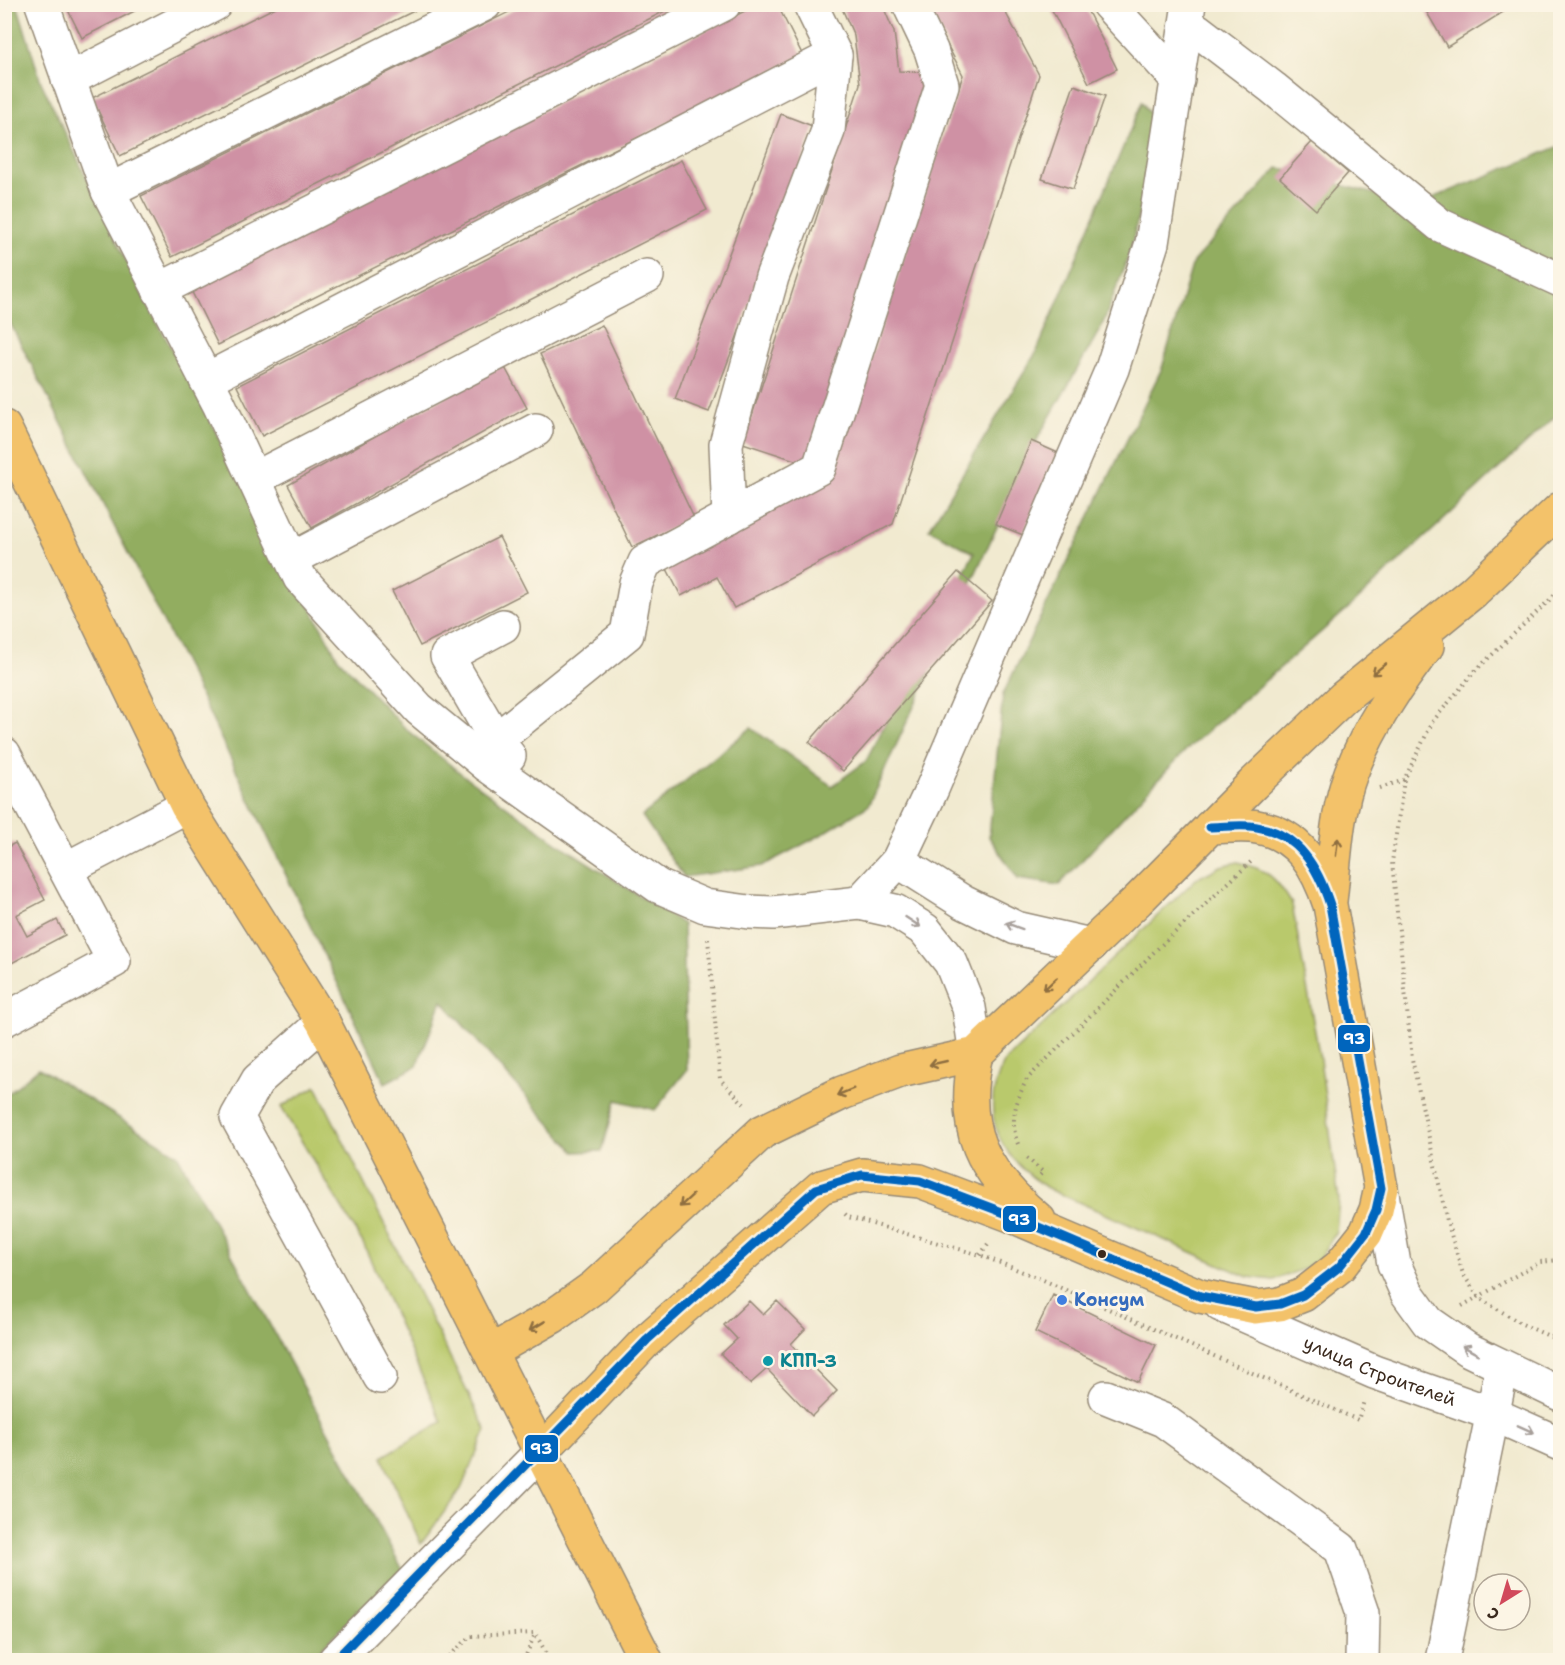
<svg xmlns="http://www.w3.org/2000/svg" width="1565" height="1665" viewBox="0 0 1565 1665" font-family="'Shantell Sans',sans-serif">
<rect width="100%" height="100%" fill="#fcf5e5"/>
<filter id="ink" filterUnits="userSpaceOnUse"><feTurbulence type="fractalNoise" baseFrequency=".0167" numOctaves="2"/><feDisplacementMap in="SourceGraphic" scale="12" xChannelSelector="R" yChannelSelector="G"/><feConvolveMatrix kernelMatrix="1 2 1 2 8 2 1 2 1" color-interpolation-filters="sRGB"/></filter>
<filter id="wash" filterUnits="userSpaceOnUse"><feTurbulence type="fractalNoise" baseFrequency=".008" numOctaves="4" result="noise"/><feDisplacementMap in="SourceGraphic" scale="24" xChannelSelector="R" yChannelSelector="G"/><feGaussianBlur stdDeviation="1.35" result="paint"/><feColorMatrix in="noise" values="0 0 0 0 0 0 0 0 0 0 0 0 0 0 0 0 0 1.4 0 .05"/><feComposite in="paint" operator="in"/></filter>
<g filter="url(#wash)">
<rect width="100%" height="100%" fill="#f1ead0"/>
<path fill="#b9c96c" stroke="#7a7a45" stroke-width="1.5" d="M1238 862C1268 870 1276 877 1292 904L1320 1059 1339 1200 1336 1232 1320 1258 1306 1268 1274 1280 1248 1277 1049 1189C1001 1158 976 1116 1005 1061L1196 879 1221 866Z
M316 1086 486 1430 461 1489 421 1544 382 1457 442 1422 363 1243 281 1107Z"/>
<path fill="#92ad60" stroke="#666c3f" stroke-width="1.5" d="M17 4 41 82 142 294 338 658 407 730 463 775 559 844 683 924 687 1070 655 1110 616 1100 602 1151 575 1152 442 1001 417 1066 385 1083 195 684 5 313 4 5Z
M1142 102 1159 128 1130 252 1102 326 1039 436 868 806 819 836 762 866 684 877 642 816 751 728 832 786 866 761 974 553 929 529 1037 351Z
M1560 146V412L1352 605 1187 749 1059 885 1018 879 989 837 1003 694 1162 368 1193 262 1278 168 1416 205Z
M39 1068 177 1154 403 1570 309 1660H5L4 1097Z"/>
<g id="blocks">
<path fill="#cf91a4" d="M65 4H148L82 38Z
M282 4H428L120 156 92 98Z
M525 4H679L172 257 141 196Z
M759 4H777L803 56 218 345 189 286Z
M840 4H882L894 32 899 71 924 72 923 105 807 464 743 443 860 84 854 36Z
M926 4H1001L1039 75 893 524 734 608 717 577 681 596 664 563 834 472 963 75Z
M1049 4H1084L1117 69 1089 83Z
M1422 4H1516L1447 47Z
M1074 85 1105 96 1073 189 1042 179Z
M781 114 815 127 709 412 675 399Z
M1312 142 1348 173 1316 210 1280 178Z
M681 160 707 210 262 436 237 386Z
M602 325 694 518 632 547 540 354Z
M503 364 527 408 312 528 288 485Z
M1031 441 1058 453 1023 535 996 524Z
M499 537 527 592 420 646 392 591Z
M958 572 992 601 843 771 809 742Z
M15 843 45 900 16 915 27 936 57 920 65 935 4 967V849Z
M1053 1295 1156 1345 1138 1382 1035 1332Z
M749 1301 763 1315 777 1301 805 1329 791 1344 837 1391 812 1416 767 1369 750 1384 721 1354 737 1339 724 1325Z"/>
</g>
</g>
<g filter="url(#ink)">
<use href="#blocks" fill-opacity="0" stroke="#968a77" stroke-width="1.5"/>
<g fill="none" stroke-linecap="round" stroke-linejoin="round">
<defs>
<g id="minor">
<path d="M42 4 108 191 219 404 300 578 419 709 487 765 658 886 705 906 749 912 773 913 859 903 895 911 925 930 951 963 969 1008 976 1054"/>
<path d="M1108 4 1178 80"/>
<path d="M1186 27 1197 30 1273 88 1440 225 1560 280"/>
<path d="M68 80 215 4"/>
<path d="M108 191 485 4"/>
<path d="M159 290 724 4"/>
<path d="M206 380 835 55 810 4"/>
<path d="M254 479 647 276"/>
<path d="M729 517 726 444 772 277 828 131 835 55"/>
<path d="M292 559 536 430"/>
<path d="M503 626 447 656 496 740 509 756"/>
<path d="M496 740 627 634 636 583 645 562 819 468 942 85 931 50 909 4"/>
<path d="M4 754 114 961 4 1020"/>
<path d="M898 861 963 902 1016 928 1091 945"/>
<path d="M66 869 187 806"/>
<path d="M859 903 898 861 932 789 1112 369 1152 243 1189 4"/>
<path d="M323 1022 258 1080 237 1117 380 1377"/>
<path d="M1381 1188 1394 1264 1407 1293 1428 1322 1467 1349 1560 1394"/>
<path id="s1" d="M1221 1305 1374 1372 1493 1414 1560 1444"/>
<path d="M1106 1397 1163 1420 1341 1549 1363 1613 1362 1660"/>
<path d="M335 1660 541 1452"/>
<path d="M1442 1660 1502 1368"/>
</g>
<path id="major" d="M4 427 187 806 323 1022 646 1660
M1330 901C1335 859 1336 812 1351 773 1369 726 1397 685 1427 646
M976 1054C959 1129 982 1172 1039 1220
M490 1352 552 1317 594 1287 762 1132 842 1093 900 1071 976 1054 1138 900 1253 784 1344 697 1473 592 1560 509
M541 1452 647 1340 821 1187 862 1175 920 1181 1010 1215 1200 1296 1256 1307 1280 1304 1303 1295 1339 1267 1366 1233 1376 1210 1381 1188 1330 905C1318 868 1299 834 1257 827 1242 824 1225 827 1210 827"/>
</defs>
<use href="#minor" stroke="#968a77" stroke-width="36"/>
<use href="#major" stroke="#968a77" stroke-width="36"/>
<path stroke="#968a77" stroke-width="4" stroke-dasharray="1.5 4.5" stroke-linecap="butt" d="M1404 780 1392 862 1412 1059 1447 1221 1463 1274 1479 1298 1522 1324 1560 1341
M1380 788 1404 780 1433 721 1475 671 1560 590
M708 939 720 1079 744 1104
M1018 1144C1009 1120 1016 1101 1027 1079L1155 951 1254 859
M1027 1158 1043 1172 1040 1175
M845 1214 848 1217 980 1255 1041 1279 1358 1420 1364 1401
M980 1255 990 1241
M1462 1306 1540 1262 1560 1260
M445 1660 471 1636 535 1633 550 1660
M524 1660 535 1634"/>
<use href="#minor" stroke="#fff" stroke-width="33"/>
<use href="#major" stroke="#f3c26a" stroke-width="33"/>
<defs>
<path id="bus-1" d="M335 1660 647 1340 816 1189 862 1175 920 1181 1010 1215 1200 1296 1256 1307 1280 1304 1303 1295 1339 1267 1366 1233 1376 1210 1381 1188 1330 905C1318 868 1299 834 1257 827 1242 824 1225 827 1210 827"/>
</defs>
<use href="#bus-1" stroke="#fcf5e5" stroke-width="14"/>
<use href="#bus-1" stroke="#0065bd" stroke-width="9"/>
</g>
<defs><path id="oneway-shaft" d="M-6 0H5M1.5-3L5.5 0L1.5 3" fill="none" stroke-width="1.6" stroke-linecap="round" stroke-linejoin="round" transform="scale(1.5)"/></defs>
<g stroke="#8e6e40">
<use href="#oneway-shaft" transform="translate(1379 669) rotate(141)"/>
<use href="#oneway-shaft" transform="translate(1337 847) rotate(-83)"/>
<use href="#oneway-shaft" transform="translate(1050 984) rotate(137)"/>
<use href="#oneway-shaft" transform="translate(938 1063) rotate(167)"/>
<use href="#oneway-shaft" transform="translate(845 1092) rotate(158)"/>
<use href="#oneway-shaft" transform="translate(686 1201) rotate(137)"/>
<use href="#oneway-shaft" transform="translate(537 1326) rotate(149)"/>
</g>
<g stroke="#a79f9a">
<use href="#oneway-shaft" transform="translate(913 922) rotate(33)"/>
<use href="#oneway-shaft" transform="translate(1014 926) rotate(-160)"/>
<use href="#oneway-shaft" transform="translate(1470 1350) rotate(-151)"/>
<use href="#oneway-shaft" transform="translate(1526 1429) rotate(24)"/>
</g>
</g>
<circle fill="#3b2a1e" stroke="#fcf5e5" stroke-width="2" cx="1102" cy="1254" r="5"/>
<circle fill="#3f7fe0" stroke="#fcf5e5" stroke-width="2" cx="1062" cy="1300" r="6"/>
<circle fill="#0f9aa8" stroke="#fcf5e5" stroke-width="2" cx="768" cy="1361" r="6"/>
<g text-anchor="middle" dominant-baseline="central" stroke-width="6" stroke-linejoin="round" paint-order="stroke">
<g font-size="18" font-weight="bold" fill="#366cbe" stroke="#fcf5e5" text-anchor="start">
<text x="1074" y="1300">Консум</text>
</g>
<g font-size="18" font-weight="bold" fill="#0d838f" stroke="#fcf5e5" text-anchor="start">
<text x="780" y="1361">КПП-3</text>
</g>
<g font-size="18" fill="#3b2a1e" stroke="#fcf5e5">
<text stroke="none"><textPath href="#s1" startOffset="172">улица Строителей</textPath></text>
</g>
</g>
<g stroke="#fcf5e5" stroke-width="2">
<rect x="1337" y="1024" width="34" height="29" rx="6" fill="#0065bd"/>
<rect x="1002" y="1205" width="35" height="28" rx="6" fill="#0065bd"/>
<rect x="524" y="1434" width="35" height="29" rx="6" fill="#0065bd"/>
</g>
<g font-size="16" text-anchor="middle" font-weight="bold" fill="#fff">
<text x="1354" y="1044">93</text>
<text x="1019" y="1225">93</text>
<text x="541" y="1454">93</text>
</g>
<rect width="1565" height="1665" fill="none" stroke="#fcf5e5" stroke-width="24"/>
<g transform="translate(1502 1602) rotate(217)"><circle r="28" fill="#fcf5e5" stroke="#afa495" stroke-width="1.5"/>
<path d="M0-4.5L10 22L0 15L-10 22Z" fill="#d1495b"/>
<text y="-9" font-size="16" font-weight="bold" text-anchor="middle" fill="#3b2a1e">С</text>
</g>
</svg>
